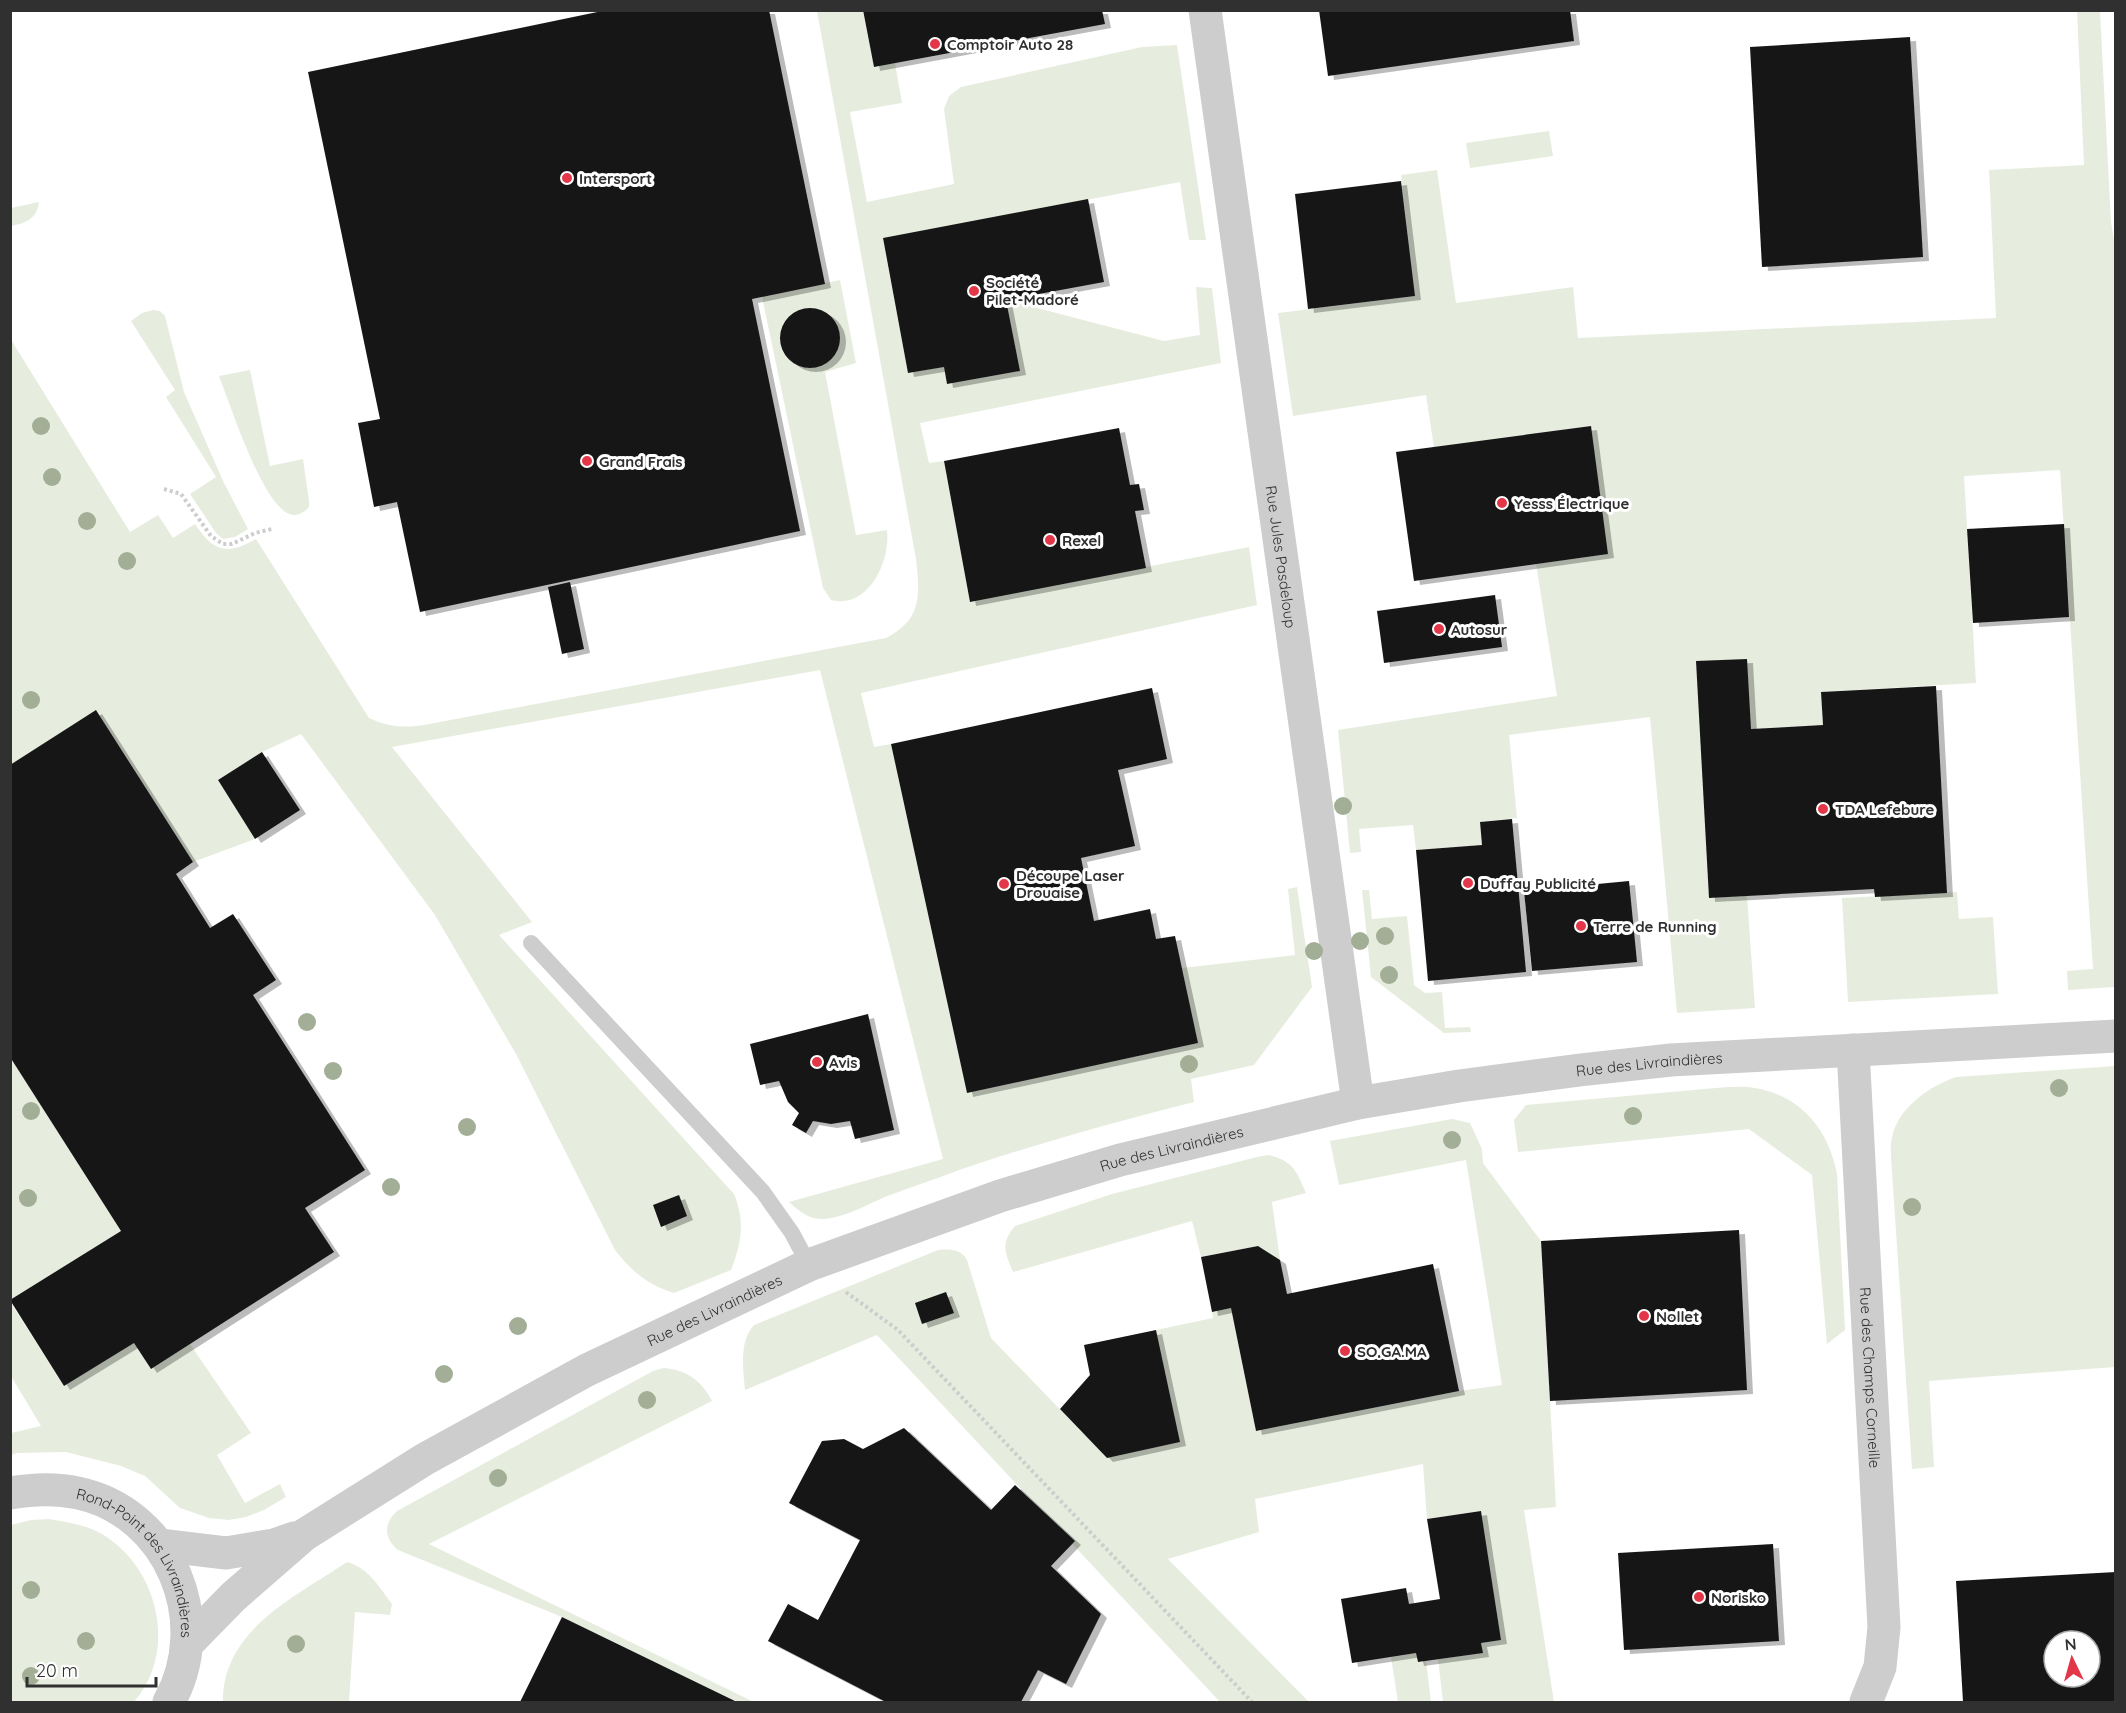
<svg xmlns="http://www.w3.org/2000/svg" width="2126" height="1713" viewBox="0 0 2126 1713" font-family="Quicksand,sans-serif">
<defs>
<filter id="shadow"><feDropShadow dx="6" dy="4" stdDeviation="0" flood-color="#0004"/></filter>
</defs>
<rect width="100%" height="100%" fill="#fff"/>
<path fill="#e7edde" d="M817 11H863L874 67 895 63 902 103 850 112 867 202 954 184 944 109 949 96 961 87 1142 47 1177 45 1206 240H1189L1180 182 883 239 908 373 944 367 947 384 1020 371 1006 300 1164 341 1200 335 1196 287 1212 288 1221 363 920 423 929 463 944 461 970 601 1249 547 1257 605 861 693 874 747 891 744 967 1093 1198 1043 1182 968 1295 955 1288 889 1297 887 1312 987 1254 1065 1191 1079 1194 1102C1116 1122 1038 1143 962 1169 936 1179 911 1187 885 1197 866 1205 846 1217 825 1219 810 1220 800 1212 789 1202L943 1159 820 670 392 747 532 922 499 935 734 1194C745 1221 742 1242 731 1270L674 1293C648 1285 631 1271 615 1250L516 1054 435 915 301 734 262 752 218 780 255 839 193 862 97 711 11 765 10 338 130 532 158 515 173 538 195 524C213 551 226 556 256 539L369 718C388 727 404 728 424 725L886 638C922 619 920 596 916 559Z
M2077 11H2100L2111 222 2116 252 2115 987 2068 990 2067 971 2093 969 2060 470 1964 476 1976 683 1821 692 1823 725 1709 898 1747 896 1755 1008 1677 1013 1650 717 1509 735 1517 818 1480 822 1482 845 1416 850 1413 825 1359 829 1361 852 1350 853 1338 730 1557 696 1536 564 1608 554 1590 426 1434 448 1426 395 1293 416 1278 313 1415 296 1401 175 1437 170 1456 303 1573 287 1578 338 1996 318 1989 170 2084 165Z
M1549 131 1553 156 1470 168 1466 143Z
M39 202C37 219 26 223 11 226V208Z
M840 280 856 363 825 372 856 535 887 530C891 561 868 610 831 600L823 588 762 297Z
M153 310 160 311 165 316 184 392 224 483 248 529 235 537 223 539 216 533 190 494 216 477 166 397 175 390 131 321 142 313Z
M250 370 270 466 303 459 309 501V507C302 515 293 518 284 511 259 493 231 407 219 376Z
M1362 890H1369L1372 919 1407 916 1414 985 1425 993 1442 992 1445 1028 1470 1027 1471 1032 1444 1033 1371 977Z
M1957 892 1959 919 1993 917 1998 994 1848 1002 1842 898Z
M10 1057 121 1231 11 1300H10Z
M2115 1066V1367L1929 1381 1934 1467 1912 1469 1891 1157C1891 1151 1890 1144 1892 1138 1897 1108 1930 1086 1956 1077Z
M1727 1087C1736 1087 1746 1086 1755 1088 1800 1095 1829 1130 1837 1174L1845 1330 1827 1344 1812 1175 1749 1129 1518 1152 1514 1120 1526 1105Z
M1452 1119 1470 1123 1482 1149 1483 1163 1541 1241 1556 1507 1524 1510 1554 1702H1443L1438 1659 1482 1653 1481 1643 1501 1640 1481 1511 1427 1519 1423 1464 1255 1499 1259 1532 1168 1559 1309 1702H1220L877 1335 745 1390C743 1369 739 1341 754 1325L938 1250C950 1249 961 1249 967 1260L991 1338 1107 1458 1180 1442 1156 1330 1213 1318 1212 1312 1231 1308 1256 1431 1459 1391 1502 1385 1466 1160 1339 1185 1330 1141Z
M1268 1155C1293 1160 1297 1172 1306 1193L1272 1202 1280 1260 1258 1246 1201 1257 1192 1221 1013 1272C1005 1252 1000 1244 1015 1226L1112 1194 1257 1157Z
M11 1303 64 1386 134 1343 151 1369 190 1344 251 1433 217 1455 245 1503 280 1484 286 1497 264 1510 246 1517 229 1520 209 1518 180 1508 145 1476 121 1466 66 1452 17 1453 11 1455V1433L41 1426 11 1376Z
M664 1368C687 1370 702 1381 712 1401L429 1544 754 1702H737L562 1617 398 1550C384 1538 383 1524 397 1511L653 1371Z
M49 1519C67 1522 86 1525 102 1534 159 1568 178 1651 134 1702H11V1525L31 1520Z
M347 1562C369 1568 379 1587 392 1604L390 1615 355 1612 349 1702H223C222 1630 295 1597 347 1562Z
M1416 1653 1418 1662 1426 1661 1431 1702H1398L1391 1657Z"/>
<path fill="#171717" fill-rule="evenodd" filter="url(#shadow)" d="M607 10H769L825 284 752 299 800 531 420 612 397 502 374 507 358 423 380 419 308 72Z
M863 10H1102L1105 24 874 67Z
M1319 10H1570L1574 41 1328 76Z
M1910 37 1923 257 1762 267 1750 47Z
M1401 181 1415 296 1308 309 1295 194Z
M1088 199 1104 282 1006 300 1020 371 947 384 944 367 908 373 883 238Z
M780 338a30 30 0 1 1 60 0a30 30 0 1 1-60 0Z
M1591 426 1608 554 1414 581 1396 452Z
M1119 428 1130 485 1139 484 1144 510 1135 511 1146 568 970 602 944 461Z
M2064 524 2069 617 1973 623 1967 529Z
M570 582 584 649 562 654 548 587Z
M1495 595 1502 647 1384 663 1377 611Z
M1747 659 1751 729 1823 725 1821 692 1936 686 1947 893 1875 897 1874 889 1709 898 1696 661Z
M1152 688 1167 759 1118 770 1135 846 1081 858 1094 921 1150 909 1156 939 1175 936 1198 1043 967 1093 891 744Z
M96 710 193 862 176 874 210 928 233 914 276 980 253 995 365 1170 305 1208 334 1252 151 1369 134 1343 64 1386 10 1300 121 1231 10 1057V765Z
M262 752 300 810 255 839 218 780Z
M1512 819 1526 972 1428 981 1416 850 1482 845 1480 822Z
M1629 881 1637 962 1532 971 1524 891Z
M868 1014 894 1130 855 1139 850 1121 831 1124 813 1121 806 1133 792 1125 799 1113 788 1102 779 1081 760 1085 750 1044Z
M679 1195 687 1216 661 1227 653 1205Z
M1739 1230 1747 1390 1550 1401 1541 1241Z
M1258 1246 1280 1260 1287 1294 1433 1264 1459 1391 1256 1431 1231 1308 1212 1312 1201 1257Z
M946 1292 954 1313 922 1324 915 1303Z
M1156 1330 1180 1442 1107 1458 1060 1409 1090 1375 1084 1345Z
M904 1428 991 1510 1015 1485 1075 1541 1051 1566 1101 1614 1066 1684 1038 1670 1021 1702H886L768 1641 788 1604 818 1620 860 1540 789 1503 822 1441 844 1439 863 1449Z
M1481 1511 1501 1640 1481 1643 1483 1653 1418 1662 1416 1653 1352 1663 1341 1599 1406 1588 1409 1604 1440 1599 1427 1519Z
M1773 1544 1779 1641 1624 1650 1618 1553Z
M2116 1572V1702H1963L1956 1581ZM2054 1641H2090V1677H2054Z
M562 1617 737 1702H520Z"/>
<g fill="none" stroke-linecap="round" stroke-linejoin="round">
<path stroke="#cdcdcd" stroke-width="4" stroke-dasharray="3 3" stroke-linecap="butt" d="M164 489 181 494 211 536 223 544H232L255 533 272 529
M846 1292 898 1330 1252 1702"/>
<path stroke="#cdcdcd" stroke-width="16" d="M531 943 763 1192 792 1233 809 1265"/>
<g stroke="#cdcdcd" stroke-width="33">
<path id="s1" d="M1205 10 1358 1103"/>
<path id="s2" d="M1853 1050 1884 1627 1880 1667 1866 1702"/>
<path d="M159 1545 226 1553 274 1545 294 1538"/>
<path id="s3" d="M188 1643 233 1597 304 1535 425 1459 587 1370 809 1265 1000 1196 1120 1160 1358 1103 1459 1086 1580 1070 1671 1060 2116 1036"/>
</g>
<path stroke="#cdcdcd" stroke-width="33" id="s4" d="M10 1493C33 1489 55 1488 78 1493 171 1513 214 1622 169 1702"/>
</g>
<g fill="#a2ae95">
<circle cx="41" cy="426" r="9"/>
<circle cx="52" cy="477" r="9"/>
<circle cx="87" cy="521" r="9"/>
<circle cx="127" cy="561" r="9"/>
<circle cx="31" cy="700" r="9"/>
<circle cx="1343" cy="806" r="9"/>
<circle cx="1385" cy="936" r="9"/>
<circle cx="1360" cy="941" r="9"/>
<circle cx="1314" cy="951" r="9"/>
<circle cx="1389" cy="975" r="9"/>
<circle cx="307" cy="1022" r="9"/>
<circle cx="1189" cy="1064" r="9"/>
<circle cx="333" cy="1071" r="9"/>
<circle cx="2059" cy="1088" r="9"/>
<circle cx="31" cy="1111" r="9"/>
<circle cx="1633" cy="1116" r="9"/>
<circle cx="467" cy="1127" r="9"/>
<circle cx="1452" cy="1140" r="9"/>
<circle cx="391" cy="1187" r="9"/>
<circle cx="28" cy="1198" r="9"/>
<circle cx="1912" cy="1207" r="9"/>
<circle cx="518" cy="1326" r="9"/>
<circle cx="444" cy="1374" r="9"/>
<circle cx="647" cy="1400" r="9"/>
<circle cx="498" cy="1478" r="9"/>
<circle cx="31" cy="1590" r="9"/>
<circle cx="86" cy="1641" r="9"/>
<circle cx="296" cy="1644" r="9"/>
<circle cx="31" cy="1676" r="9"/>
</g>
<g fill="#e33649" stroke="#fff" stroke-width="2">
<circle cx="935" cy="44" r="6"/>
<circle cx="567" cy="178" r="6"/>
<circle cx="974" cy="291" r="6"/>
<circle cx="587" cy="461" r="6"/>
<circle cx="1502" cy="503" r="6"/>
<circle cx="1050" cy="540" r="6"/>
<circle cx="1439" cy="629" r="6"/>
<circle cx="1823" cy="809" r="6"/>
<circle cx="1468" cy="883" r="6"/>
<circle cx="1004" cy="884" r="6"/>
<circle cx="1581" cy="926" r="6"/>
<circle cx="817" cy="1062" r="6"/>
<circle cx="1644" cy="1316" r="6"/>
<circle cx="1345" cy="1351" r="6"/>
<circle cx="1699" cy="1597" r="6"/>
</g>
<g text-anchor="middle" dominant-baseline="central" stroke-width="6" stroke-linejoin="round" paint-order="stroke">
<g font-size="15" font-weight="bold" fill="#303030" stroke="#fff" text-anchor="start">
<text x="947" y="44">Comptoir Auto 28</text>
<text x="579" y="178">Intersport</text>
<text x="986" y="282">Société<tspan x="986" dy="17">Pilet-Madoré</tspan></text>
<text x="599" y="461">Grand Frais</text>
<text x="1514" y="503">Yesss Électrique</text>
<text x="1062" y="540">Rexel</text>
<text x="1451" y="629">Autosur</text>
<text x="1835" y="809">TDA Lefebure</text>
<text x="1016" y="875">Découpe Laser<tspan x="1016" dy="17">Drouaise</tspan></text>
<text x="1480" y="883">Duffay Publicité</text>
<text x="1593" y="926">Terre de Running</text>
<text x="829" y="1062">Avis</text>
<text x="1656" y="1316">Nollet</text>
<text x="1357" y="1351">SO.GA.MA</text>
<text x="1711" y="1597">Norisko</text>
</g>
<g font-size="15" fill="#303030" stroke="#fff">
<text stroke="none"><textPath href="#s1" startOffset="552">Rue Jules Pasdeloup</textPath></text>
<text stroke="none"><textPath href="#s3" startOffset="1599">Rue des Livraindières</textPath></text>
<text stroke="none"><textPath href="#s3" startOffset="1113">Rue des Livraindières</textPath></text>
<text stroke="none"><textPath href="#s3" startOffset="627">Rue des Livraindières</textPath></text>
<text stroke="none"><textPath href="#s2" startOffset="328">Rue des Champs Corneille</textPath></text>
<text stroke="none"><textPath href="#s4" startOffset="166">Rond-Point des Livraindières</textPath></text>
</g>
</g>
<rect width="2126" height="1713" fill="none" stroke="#303030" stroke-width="24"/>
<g transform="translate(2072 1659) rotate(355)"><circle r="28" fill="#ffffff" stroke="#acacac" stroke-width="1.5"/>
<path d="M0-4.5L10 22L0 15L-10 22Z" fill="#e33649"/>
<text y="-9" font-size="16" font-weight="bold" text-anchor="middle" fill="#303030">N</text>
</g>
<path d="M27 1677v9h129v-9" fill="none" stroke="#303030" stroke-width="3"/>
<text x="36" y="1677" font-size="18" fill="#303030" stroke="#ffffff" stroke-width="4.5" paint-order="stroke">20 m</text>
</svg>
